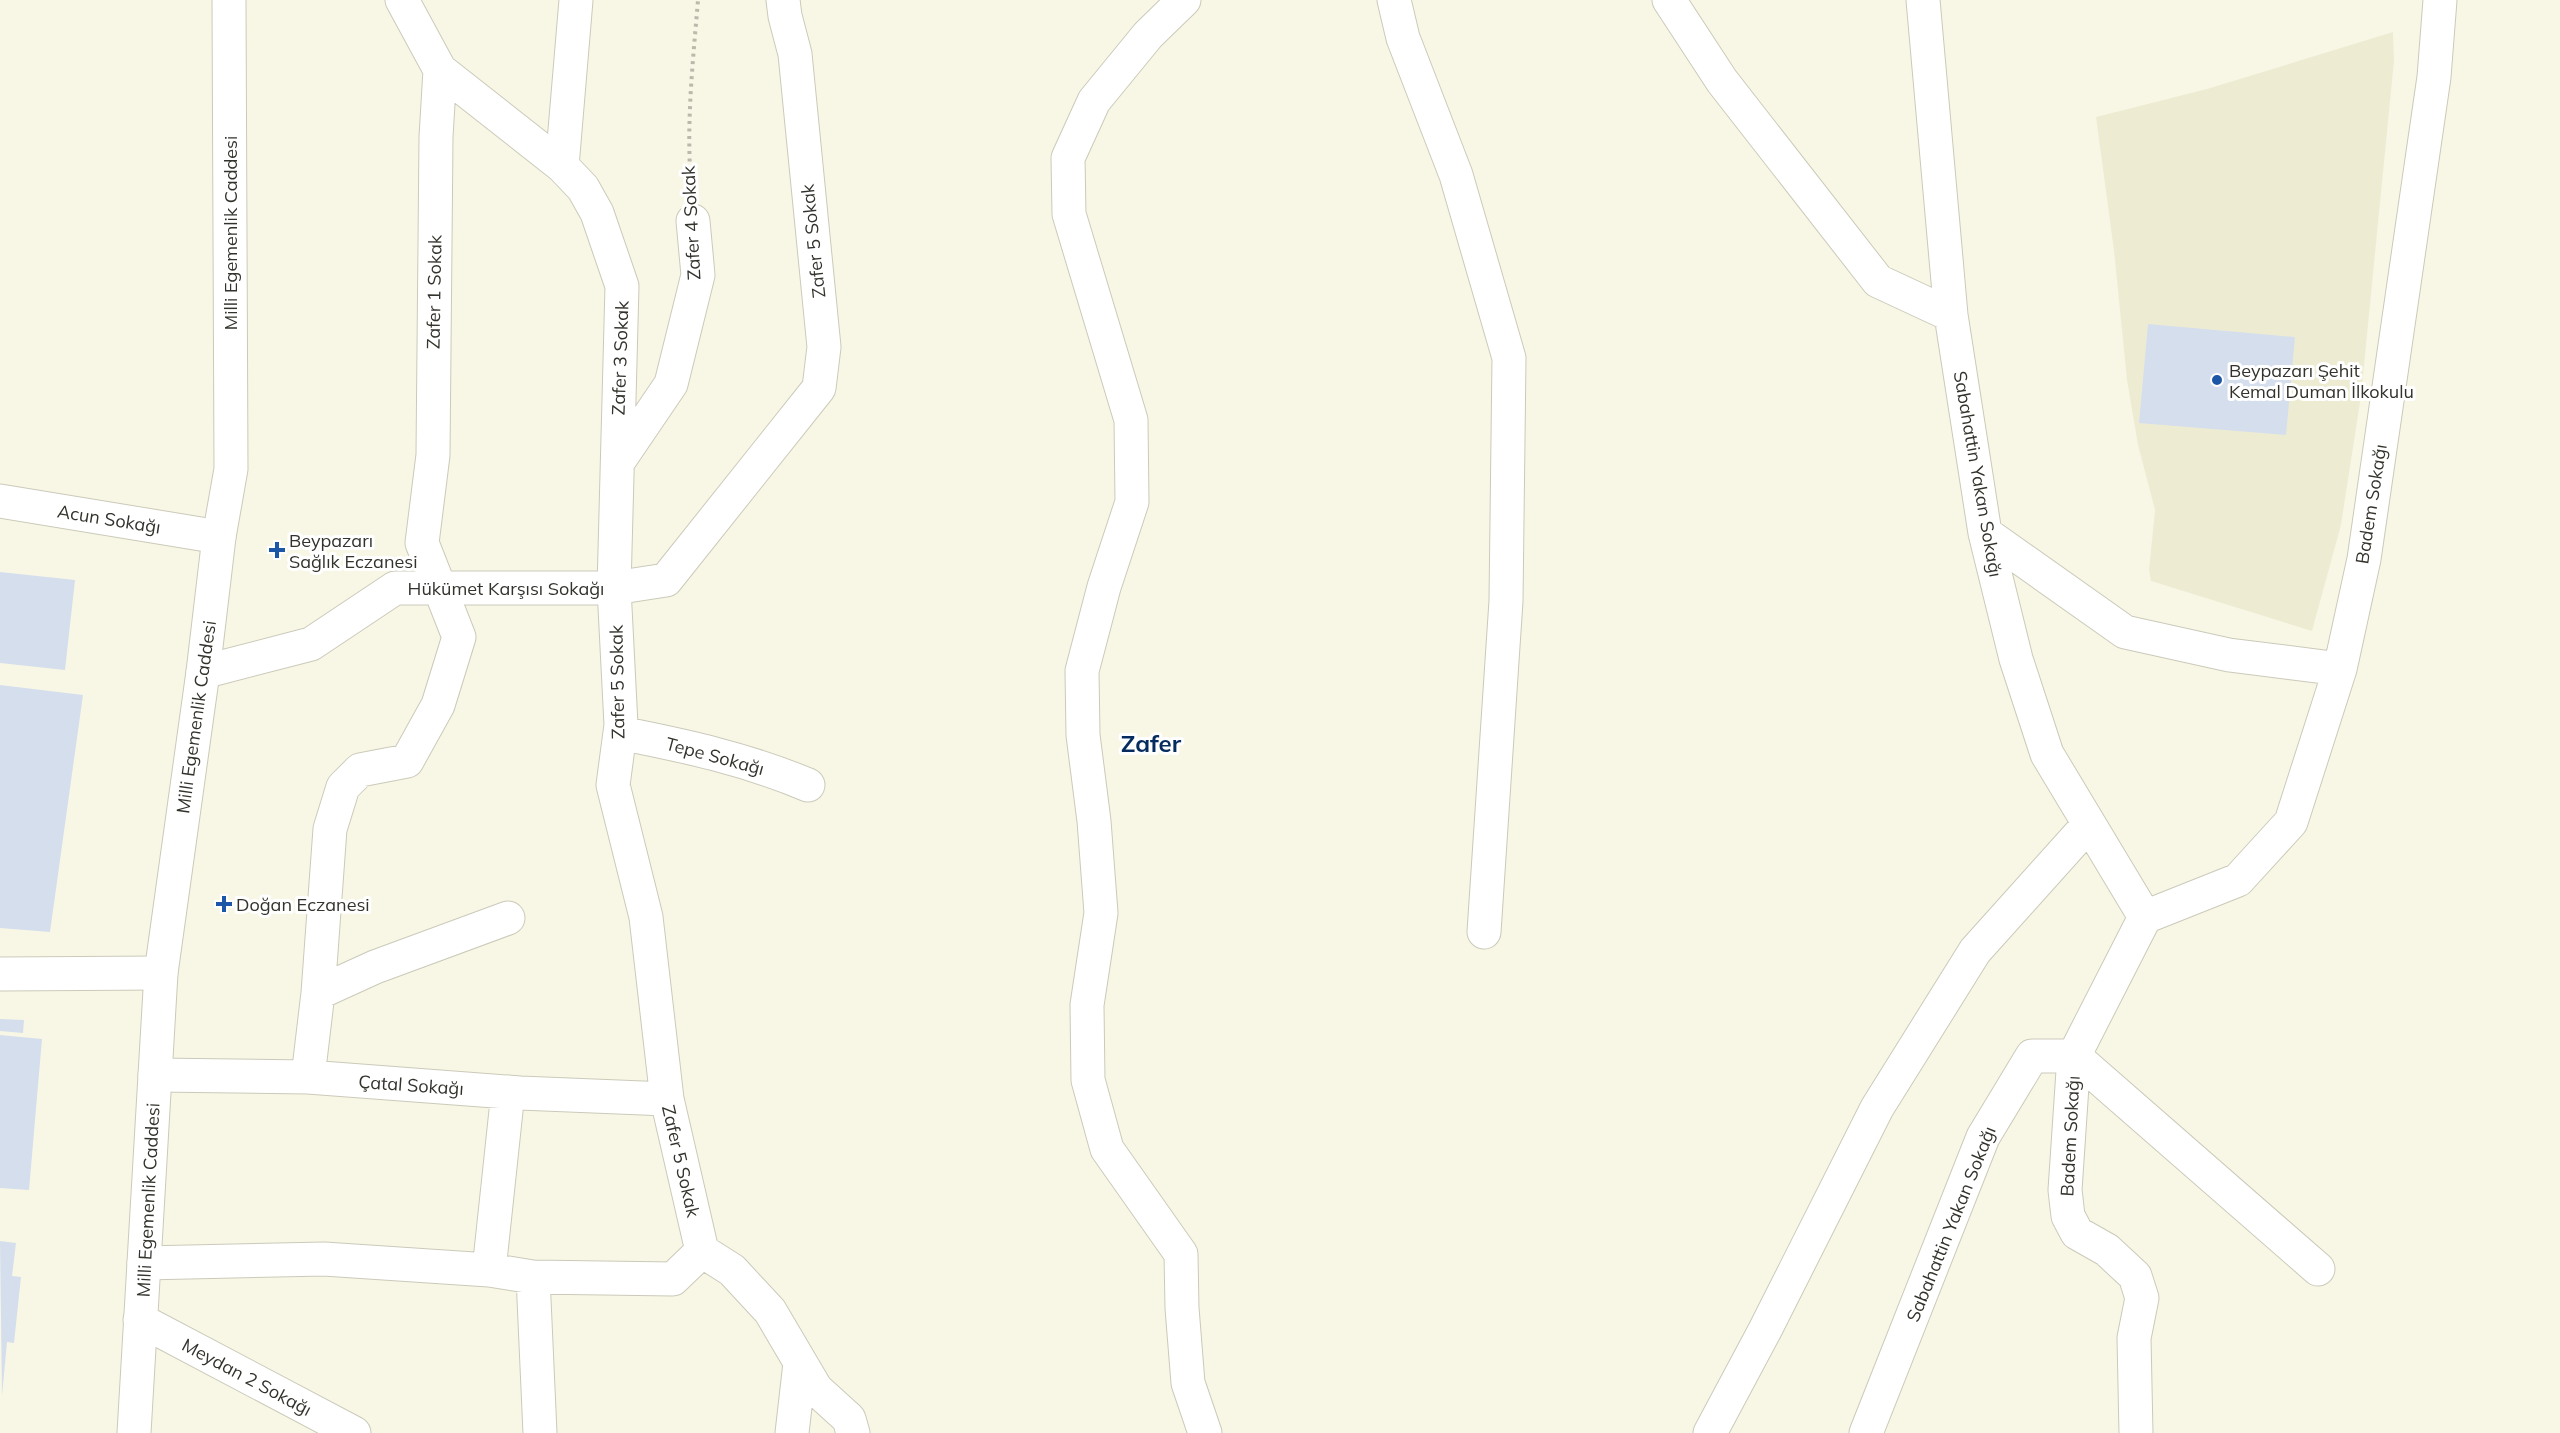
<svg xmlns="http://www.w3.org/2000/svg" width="2560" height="1433" viewBox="0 0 2560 1433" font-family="Mulish,sans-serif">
<rect width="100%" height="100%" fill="#f8f7e6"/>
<path fill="#edecd3" d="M2393 32 2394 61 2361 396 2341 525 2312 631 2151 581 2149 570 2155 510 2138 445 2127 380 2114 251 2096 117 2207 89Z"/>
<path fill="#d5deed" d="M2148 324 2295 337 2286 435 2139 423Z
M0 572 75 580 65 670 0 663Z
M0 685 83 695 50 932 0 928Z
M0 1019 24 1020 23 1033 0 1031Z
M0 1035 42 1039 29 1190 0 1188Z
M0 1241 16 1243 12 1276 21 1277 14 1343 7 1342 2 1396Z"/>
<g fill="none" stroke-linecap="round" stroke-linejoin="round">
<defs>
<path id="street" d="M1184 0 1148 35 1094 101 1068 158 1069 214 1131 420 1132 502 1104 587 1082 671 1083 735 1094 821 1101 913 1087 1005 1088 1080 1107 1149 1181 1254 1182 1308 1188 1383 1205 1433
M1394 0 1403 38 1456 175 1509 358 1506 601 1484 932
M1669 0 1722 81 1878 281 1951 315
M1923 0 1951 315 1985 533 2016 659 2047 754 2145 917 2074 1056 2065 1190 2068 1216 2077 1233 2107 1250 2135 1276 2142 1298 2134 1338 2136 1433
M440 70 562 166 583 188 597 213 622 286 614 588 621 725 613 785 646 917 667 1099 702 1251 732 1270 770 1311 816 1389 849 1419 853 1433
M562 166 576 0
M618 462 671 384 698 275 693 221
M0 501 219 537
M1985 533 2125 632 2229 655 2340 669
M203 672 311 644 395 588H614L666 580 819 388 824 347 795 54 785 16 783 0
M620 733C686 746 746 759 808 785
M2145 917 2238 880 2291 822 2340 669 2364 559 2434 77 2440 0
M0 974 161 973
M318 993 375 967 508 918
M2074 1056 2318 1269
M155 1075 308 1077 520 1093 667 1099
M308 1077 318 993 330 829 343 787 360 770 407 761 438 705 459 637 422 543 433 455 436 137 440 70 402 0
M144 1263 324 1259 489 1270 533 1277 673 1279 702 1251
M489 1270 508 1092
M533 1277 540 1433
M140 1320 354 1433
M792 1433 800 1363
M1710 1433 1765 1330 1877 1108 1975 951 2089 824
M1866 1433 1983 1137 2032 1056H2074"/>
<path id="secondary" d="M134 1433 161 973 203 672 219 537 231 469 229 0"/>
</defs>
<use href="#street" stroke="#cbcaba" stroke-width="35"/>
<use href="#secondary" stroke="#cbcaba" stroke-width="35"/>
<path stroke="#bab9ab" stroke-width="4" stroke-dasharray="3 4.5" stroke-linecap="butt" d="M691 184C686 123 693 61 698 0"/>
<use href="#street" stroke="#fff" stroke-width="33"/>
<use href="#secondary" stroke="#fff" stroke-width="33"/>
</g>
<g fill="#1b56a7" stroke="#fff" stroke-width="2">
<circle cx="2217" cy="380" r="6"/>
<path d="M274 541h6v6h6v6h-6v6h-6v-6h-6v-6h6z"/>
<path d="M221 895h6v6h6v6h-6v6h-6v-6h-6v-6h6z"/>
</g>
<g text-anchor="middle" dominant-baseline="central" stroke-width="6" stroke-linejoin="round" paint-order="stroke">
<g font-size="18" fill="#33322c" stroke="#fff">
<text transform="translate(691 223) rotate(-93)">Zafer 4 Sokak</text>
<text transform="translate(230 233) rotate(-90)">Milli Egemenlik Caddesi</text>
<text transform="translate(813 241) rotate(-96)">Zafer 5 Sokak</text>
<text transform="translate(434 292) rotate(-89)">Zafer 1 Sokak</text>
<text transform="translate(620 358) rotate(-88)">Zafer 3 Sokak</text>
<text transform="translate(1978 474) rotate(80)">Sabahattin Yakan Sokağı</text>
<text transform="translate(2371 504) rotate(-81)">Badem Sokağı</text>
<text transform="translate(109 519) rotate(9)">Acun Sokağı</text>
<text x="506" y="588">Hükümet Karşısı Sokağı</text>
<text transform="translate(617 682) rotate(-91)">Zafer 5 Sokak</text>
<text transform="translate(196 717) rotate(-82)">Milli Egemenlik Caddesi</text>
<text transform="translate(715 756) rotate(15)">Tepe Sokağı</text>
<text transform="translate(411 1085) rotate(4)">Çatal Sokağı</text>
<text transform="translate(2070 1136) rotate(-87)">Badem Sokağı</text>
<text transform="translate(681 1161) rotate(77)">Zafer 5 Sokak</text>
<text transform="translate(148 1200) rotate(-87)">Milli Egemenlik Caddesi</text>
<text transform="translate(1951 1224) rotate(-68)">Sabahattin Yakan Sokağı</text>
<text transform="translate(247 1377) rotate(28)">Meydan 2 Sokağı</text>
</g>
<g font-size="18" fill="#33322c" stroke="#fff" text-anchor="start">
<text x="2229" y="370">Beypazarı Şehit<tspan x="2229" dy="21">Kemal Duman İlkokulu</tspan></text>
<text x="289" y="540">Beypazarı<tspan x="289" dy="21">Sağlık Eczanesi</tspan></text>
<text x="236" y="904">Doğan Eczanesi</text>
</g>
<g font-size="24" font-weight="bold" fill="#062c5f" stroke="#fff">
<text x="1151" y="743">Zafer</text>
</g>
</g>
</svg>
